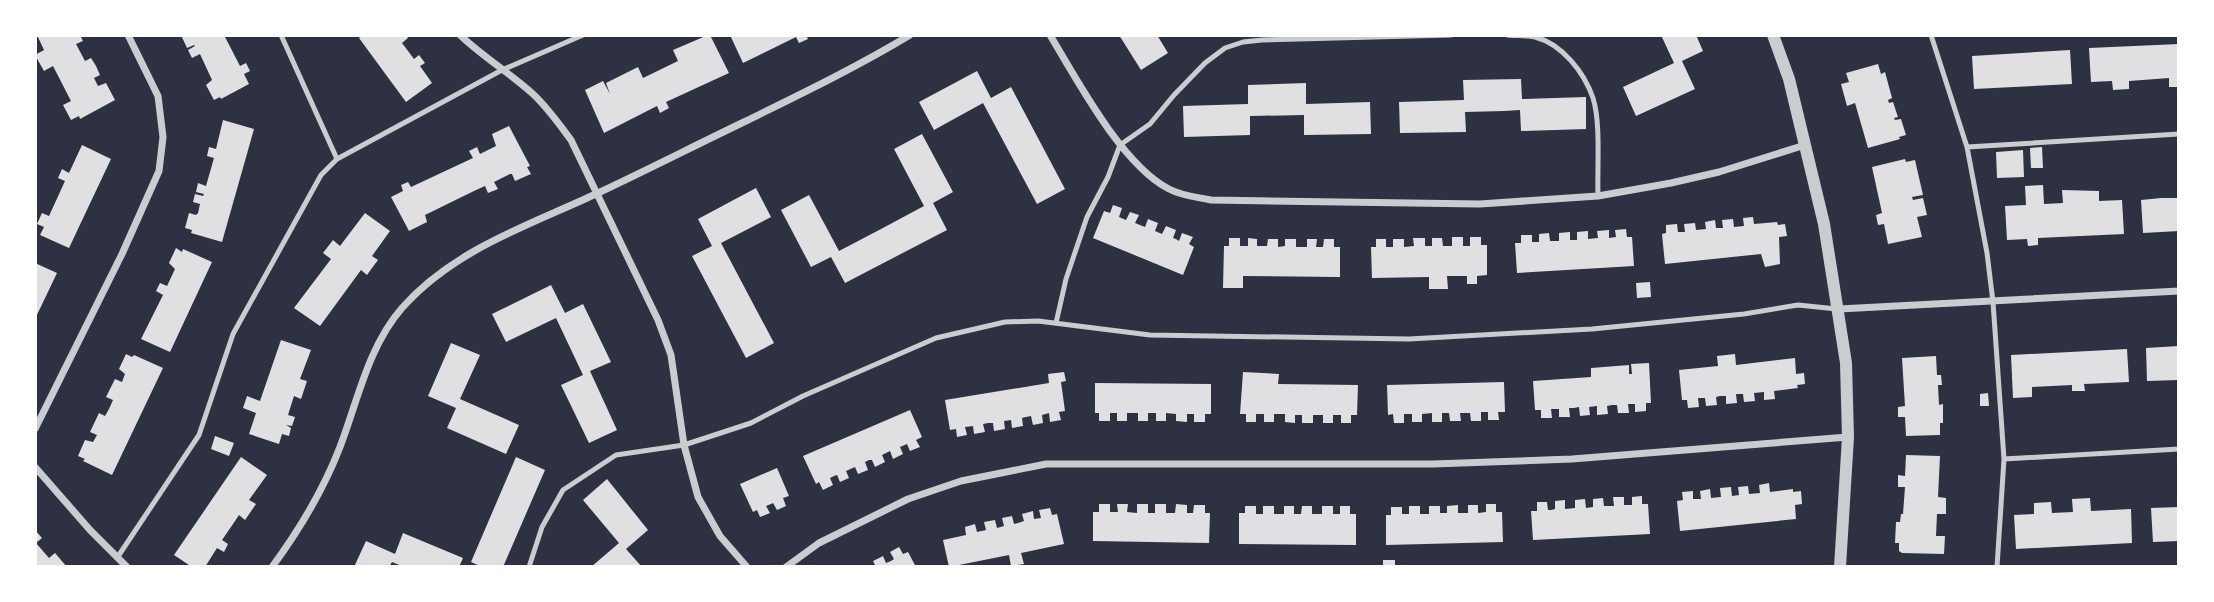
<svg xmlns="http://www.w3.org/2000/svg" width="2214" height="602" viewBox="0 0 2214 602" font-family="Inter,sans-serif">
<rect width="100%" height="100%" fill="#2d3142"/>
<path fill="#e0e0e3" d="M37 35H80L83 41 76 44 85 61 91 58 96 66 100 75 94 78 98 86 106 83 115 100 80 119 79 116 71 120 63 105 71 101 53 66 44 71 35 55 44 50Z
M181 35H224L240 66 246 63 250 71 244 74 249 84 221 99 220 97 214 100 206 85 212 80 200 54 192 58 188 50 195 46 194 45 187 48Z
M363 35H406L408 38 402 43 414 59 419 55 425 63 420 66 432 83 406 102 359 38Z
M708 35H710L729 73 666 102 669 108 660 113 657 106 604 133 585 90 603 81 610 94 606 83 638 67 643 78 678 61 673 50Z
M730 35H806L808 39 799 43 796 37 743 63Z
M1119 35H1157L1168 53 1141 70Z
M1661 35H1696L1703 51 1682 61 1695 89 1636 116 1623 87 1674 63Z
M2179 44 2178 87H2169V78L2129 81V89L2113 90 2112 81 2091 82 2089 48Z
M2070 50 2072 84 1974 89 1972 56Z
M1878 64 1881 74 1885 72 1892 98 1888 100 1889 103 1893 102 1898 117 1894 118 1895 120 1901 119 1906 135 1899 137 1900 139 1868 148 1855 103 1847 106 1841 84 1849 82 1846 73Z
M977 71 991 98 1011 87 1065 189 1037 204 983 103 934 130 919 102Z
M1521 79 1522 99 1586 97V129L1521 131 1520 110 1504 111 1465 112 1466 132 1400 133 1399 102 1464 100 1463 80Z
M1306 83V104L1370 102 1371 134 1304 135V115L1250 116V135L1184 137 1183 106 1248 104V85Z
M223 120 254 129 222 242 191 233 192 230 185 228 189 213 196 215 198 213 200 204 193 202 195 194 203 196 204 194 196 192 198 183 206 186 214 158 207 156 209 147 216 149Z
M509 126 530 166 527 167 531 174 515 181 512 174H510L494 182 498 189 488 193 485 186 476 190 425 215 427 222 409 231 391 197 403 191 401 185 408 182 411 187 473 158 469 151 477 147 480 154 496 146 492 134Z
M922 134 953 192 933 203 947 230 845 283 831 257 811 267 781 210 809 195 839 251 881 229 924 206 894 149Z
M82 145 111 159 69 248 40 235 44 227 37 224 42 213 49 216 65 181 58 178 62 169 69 173Z
M2042 147 2043 168H2031L2030 148Z
M2023 150 2024 177 1997 178 1996 152Z
M1905 159 1906 162 1915 160 1923 195 1912 197 1913 200 1923 198 1927 215 1917 217 1922 237 1888 244 1884 224 1878 225 1876 215 1882 213 1872 167Z
M2043 185 2044 204 2063 203 2062 190 2099 191V201L2122 200 2124 234 2038 238V245L2028 246 2027 239 2007 240 2005 206 2026 205 2025 186Z
M756 188 771 217 721 243 774 343 746 358 692 256 712 246 698 219Z
M2161 198H2179V231L2143 233 2141 200Z
M1113 205 1122 208 1119 217 1126 220 1130 212 1139 215 1135 223 1145 227 1148 219 1158 223 1155 231 1162 234 1166 226 1176 230 1173 238 1176 239 1179 241 1182 233 1193 237 1189 244 1194 247 1183 275 1093 238 1104 211 1110 213Z
M365 213 390 231 372 256 378 260 372 268 367 275 361 270 320 326 294 308 331 259 323 253 333 240 340 246Z
M1753 217 1754 224 1777 222 1778 225 1785 224 1787 236 1779 237 1780 264 1765 267 1761 254 1665 264 1662 234 1666 233V225L1677 224 1678 232H1685L1684 224 1695 223 1696 230 1706 229 1705 222 1715 220 1716 228H1723L1722 220 1733 219 1734 227 1744 226 1743 218Z
M1626 229 1627 237H1632L1634 266 1517 273 1515 243H1521V235H1532V242H1539V234L1549 233 1550 241H1559V233L1570 232V240H1577V232L1588 231V239L1598 238 1597 231 1609 230V238L1616 237 1615 230Z
M1452 237H1463V246H1470V237H1481V245H1487V275L1477 276V284H1467V276H1447L1448 289H1429V277L1372 278 1371 247H1376V239H1386V247H1393V239H1404V247L1414 246 1413 238H1425V246H1432V238H1442L1443 246H1452Z
M1229 238H1240V246H1248V238L1257 239V246H1267L1268 239H1278V247L1285 246V239H1296V247H1307V239H1317L1316 247H1323L1324 239H1334V247H1340V277L1243 276V288H1223L1224 246H1229Z
M176 248 182 252 183 249 212 262 170 352 141 339 163 295 156 291 160 283 167 286 175 269 169 263Z
M35 263 57 273 35 319Z
M1650 282 1651 297 1637 298 1636 283Z
M551 285 565 313 583 304 611 362 590 371 617 430 589 443 561 385 583 375 556 318 506 342 492 314Z
M281 340 311 350 300 379 307 381 301 399 294 396 288 415 295 417 292 426 286 425 291 428 289 436 282 434 279 444 249 434 256 413 243 408 247 396 260 401Z
M451 343 480 355 460 399 519 425 506 454 447 428 456 408 428 396Z
M2179 346V380L2147 381 2146 348Z
M2127 349 2129 382 2084 384 2085 391H2072V385L2032 387V397L2013 398 2011 355Z
M126 354 132 357 134 355 163 368 112 475 83 461 85 459 78 456 85 440 93 442 97 435 90 432 99 413 105 416 109 409 113 400 106 397 115 379 122 382 125 374 119 369Z
M1735 354 1736 365 1795 358 1796 374 1804 373 1805 384 1797 385 1798 388 1774 391 1775 399 1764 400V392L1754 393 1755 401 1744 402 1743 394H1736L1737 403 1726 404V396H1720L1716 397 1717 405 1706 406 1705 398H1698L1699 407 1688 408 1687 400H1682L1679 370 1718 366 1717 356Z
M1936 356 1937 375H1941L1942 385H1938L1939 405 1943 404V423H1940V435L1906 436 1905 417H1898V407L1905 406 1902 358Z
M1649 363 1651 403H1646V411L1635 412V404H1628L1629 413H1618L1617 405H1612L1607 406 1608 414 1597 415V406L1589 407 1590 415 1580 416 1579 407 1574 408H1569L1570 417H1559V409H1551L1552 418H1541V410H1535L1533 381 1591 377V368L1629 365V374H1632L1631 364Z
M1064 372 1066 381 1061 382 1065 411 1059 412 1061 420 1050 422 1049 413 1042 415 1043 423 1033 425 1031 416 1026 417 1022 418 1023 426 1012 428 1011 420 1004 421 1005 429 994 431 993 423H988L983 424 985 432 974 434 973 426 965 427 967 435 957 437 956 429 950 430 945 400 1049 383 1048 374Z
M1243 372 1279 374 1278 384 1358 385 1357 415H1351V423H1341V415H1333V423H1323V415H1313V423H1302V415H1295V423L1285 422V414H1274V422H1264V414H1256V422H1246V414H1240Z
M1504 382 1505 412H1498L1499 420H1488V412H1481V421H1471L1470 413H1460L1461 421H1450L1449 413H1442V422H1432V413L1422 414V422H1412V414H1404V423H1394L1393 414 1388 415 1387 385Z
M1095 383 1211 384V414H1205V422H1194V414H1187V422L1176 421V414L1166 413V421H1156V413H1148V421H1138V413H1127V421H1117V413H1110V421H1099V413H1095Z
M1988 393 1989 406H1980V394Z
M910 410 922 437 916 440 920 447 910 451 907 444 900 447 903 454 893 459 890 451 882 455 885 462 875 467 872 460H869L865 462 868 470 858 474 855 467 846 471 849 478 840 482 837 475 834 476 830 478 833 485 823 490 819 482 816 484 803 456Z
M215 436 234 443 229 456 211 449Z
M1906 455 1940 456 1938 497 1946 498V514H1937L1936 536H1945L1944 554 1902 553 1899 551V543H1895L1896 522H1900L1901 514H1903L1905 487H1898V475L1905 476Z
M241 457 267 475 249 500 256 504 245 520 239 515 233 524 222 540 228 544 224 552 217 548 205 567H192L174 555Z
M516 457 545 470 503 567H482L471 562Z
M777 468 789 496 783 498 786 506 777 510 773 503 771 504 766 506 770 513 760 517 757 510 753 512 740 484Z
M607 479 648 530 626 549 642 567H591L619 543 583 500Z
M1769 483 1770 492 1793 489V492L1801 491 1802 504 1795 505 1796 519 1680 531 1677 501 1683 500 1682 492 1693 491V499H1701L1700 491 1710 489 1711 498 1721 497 1720 488 1731 487 1732 496 1739 495 1738 487 1748 486 1749 494 1760 493 1759 485Z
M1642 496V504H1648L1650 534 1533 540 1531 511H1537V502H1547L1548 510H1551L1555 509V501L1565 500V509L1575 508V500L1585 499 1586 508 1593 507V499L1603 498 1604 506H1614L1613 497H1624V505H1632V497Z
M2090 498 2091 511 2131 509 2132 543 2016 549 2014 515 2034 514V503L2051 502 2052 513 2073 512 2072 499Z
M1099 504H1110V512H1118L1117 504H1128L1127 512 1137 513V504H1148V513H1155V504H1166V513H1175L1176 504 1187 505V513H1193L1194 505H1205V513H1210L1209 543 1093 541V512H1099Z
M1486 504H1496V512H1502L1503 542 1386 545V515H1391V507H1402V514H1409V506H1420V514H1429V506H1440V513H1447V506L1458 505V513H1468V505H1478V513L1486 512Z
M1245 506H1256V514H1263V506H1274V514H1284V506H1294V514H1301L1302 506H1312V514H1322V506H1333V514H1340V506H1350V514H1356V545L1239 544V513H1245Z
M2179 507V541L2153 542 2151 508Z
M1050 508 1052 515 1057 514 1064 544 1021 553 1024 564 1011 566 1009 555 949 567 943 540 966 535 965 527 975 524 977 532 986 530 984 522 995 520 997 528 1004 526 1002 518 1012 516 1014 524 1018 523 1024 521 1022 514 1033 511 1034 519 1041 518 1039 510Z
M35 530 42 538 36 543 49 558 55 553 67 567H35Z
M403 533 463 558 459 567H404L392 562 389 567H354L366 541 395 554Z
M899 547 903 554 908 552 916 567H876L873 561 883 556 886 563 891 561 894 559 890 552Z
M1383 560H1395V567H1383Z"/>
<g fill="none" stroke-linecap="round" stroke-linejoin="round">
<path stroke="#caccd0" stroke-width="5" d="M281 35 337 159
M1507 35C1516 36 1526 35 1535 37 1562 44 1584 72 1593 98 1601 123 1597 168 1598 196
M1931 35 1967 147 1987 253 1993 302 2004 459 1997 567
M1967 147 2179 134
M1056 323 1066 279 1087 217 1108 177 1120 145 1150 124 1174 95 1205 63 1225 48 1243 42 1262 40 1451 35
M2004 459 2179 449
M117 558 199 435 233 334 321 175 337 159 502 70 583 35
M529 567 542 527 563 490 616 455 684 445 751 423 803 396 936 338 1005 322 1038 321 1150 335 1409 339 1592 329 1744 314 1798 305 1837 309"/>
<path stroke="#caccd0" stroke-width="7" d="M460 35C483 57 510 73 533 94 548 108 559 124 571 140L658 320 671 355 684 445 698 497 720 536 747 567
M1050 35C1077 80 1122 165 1169 189 1182 196 1196 197 1211 200L1480 204 1598 196 1671 183 1719 172 1805 145
M1839 309 2179 291
M35 429 122 254 159 171 163 137 158 96 128 35
M35 467 90 530 127 567
M272 567C300 529 323 491 340 447 358 400 368 347 402 308 454 249 530 225 598 193 647 170 696 145 746 121 801 94 857 67 910 35
M786 567 819 543 908 499 961 481 1046 464H1433L1572 459 1848 437"/>
<path stroke="#caccd0" stroke-width="12" d="M1773 35 1789 79 1824 224 1846 363 1848 437 1840 567"/>
</g>
<rect width="2214" height="602" fill="none" stroke="#ffffff" stroke-width="74"/>
</svg>
